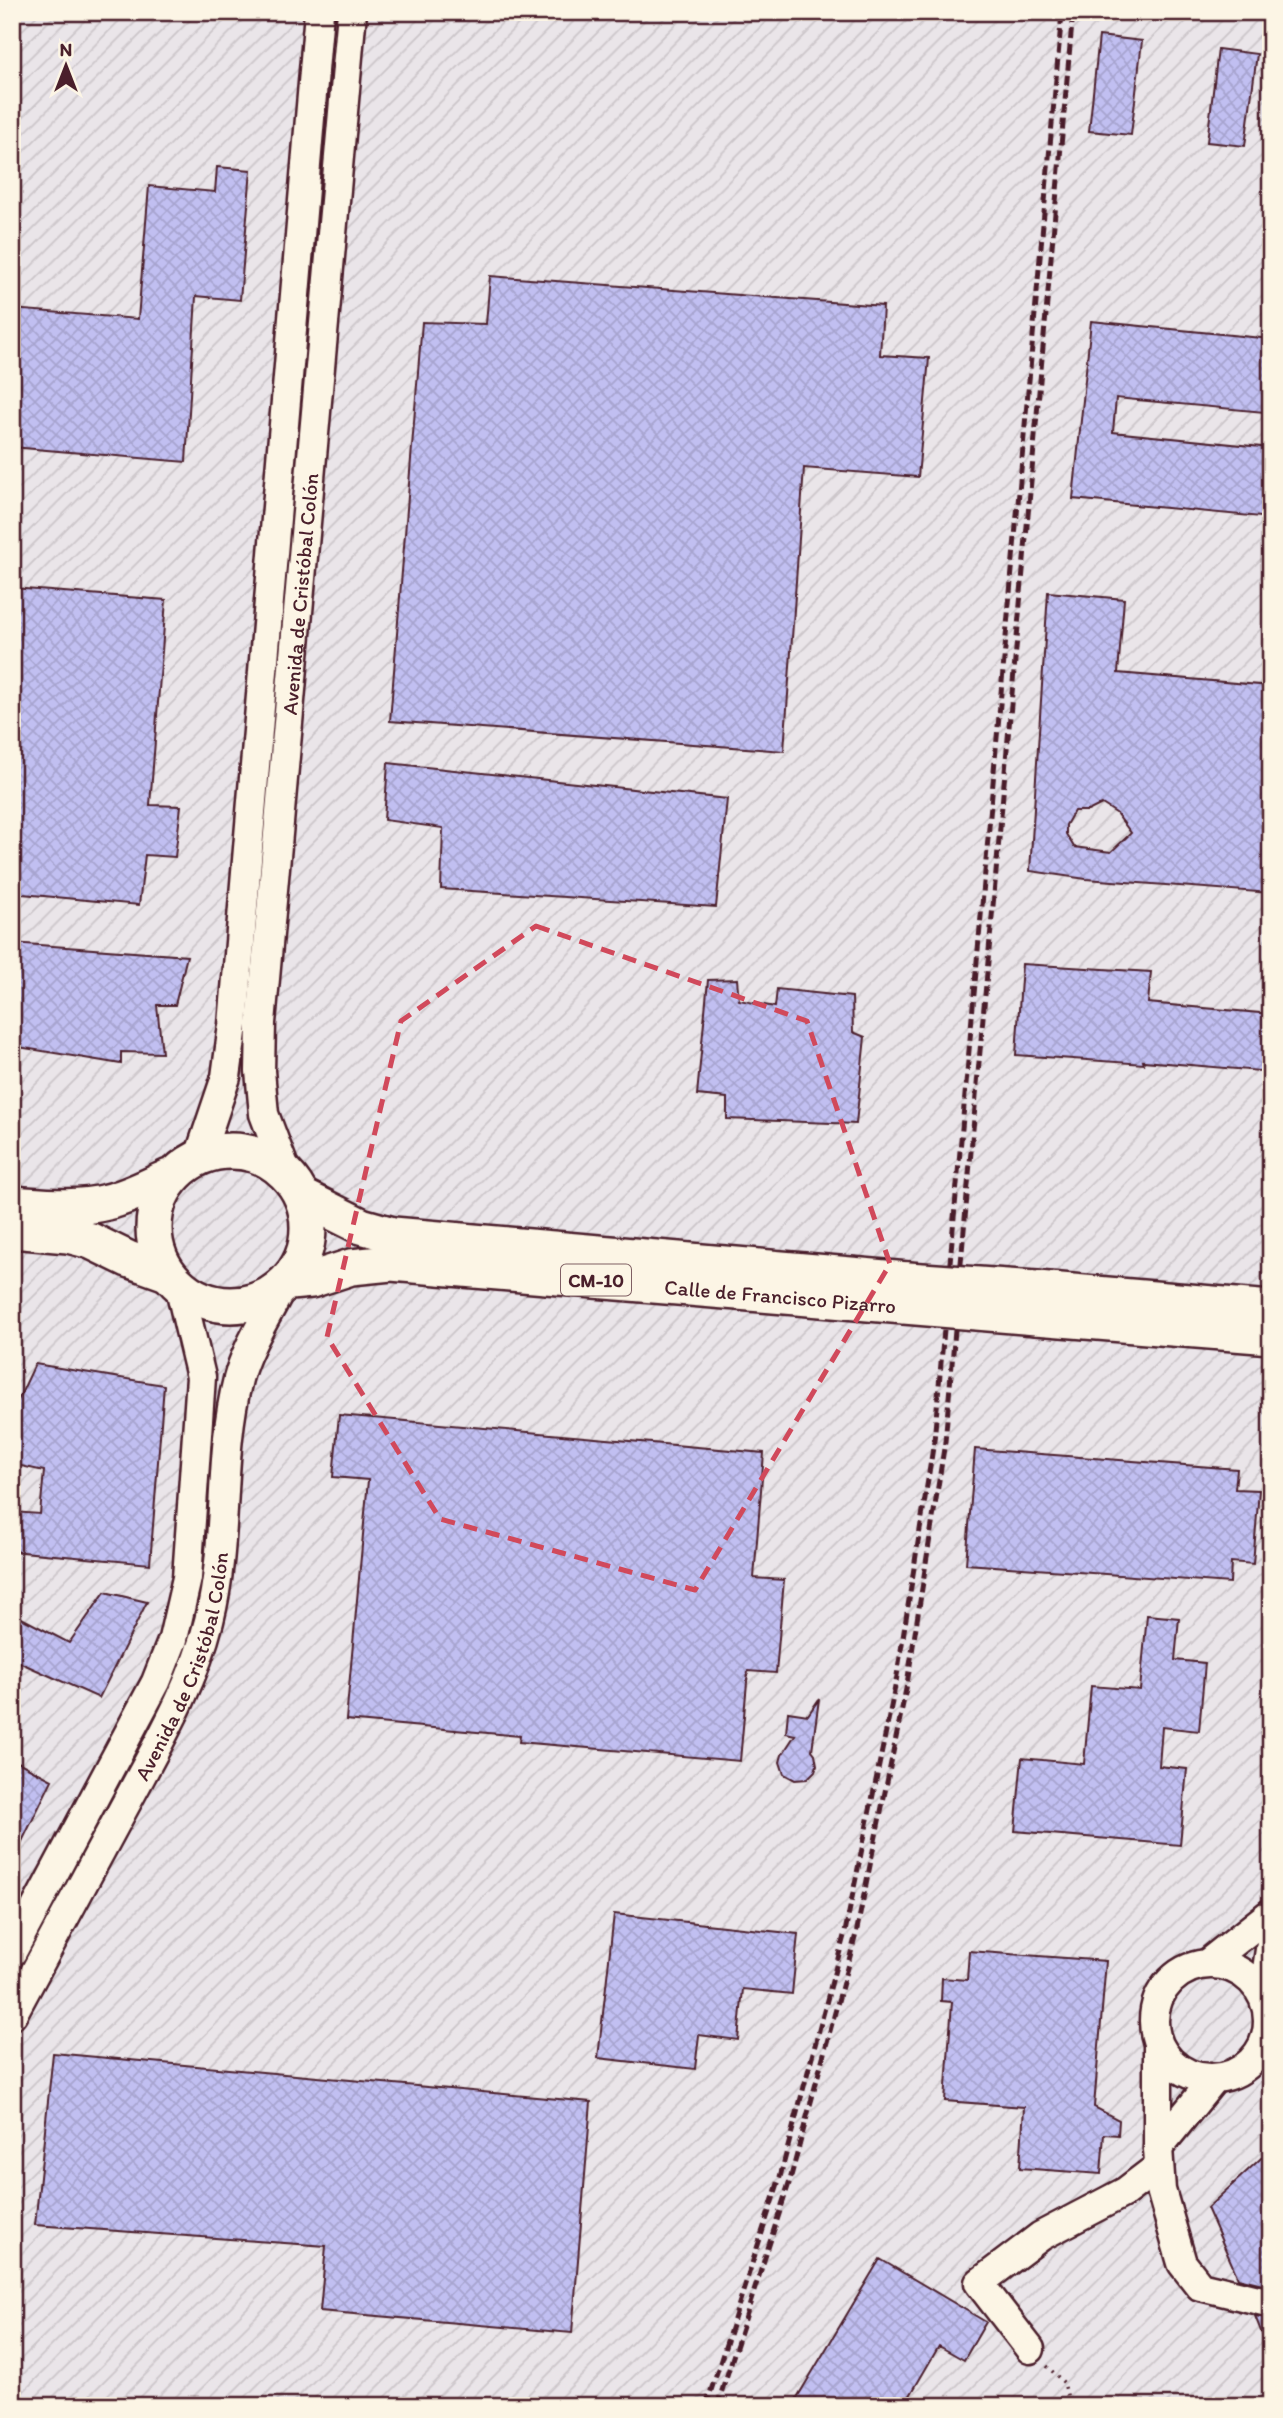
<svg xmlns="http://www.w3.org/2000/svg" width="1283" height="2418" viewBox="0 0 1283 2418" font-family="Itim,sans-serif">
<defs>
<pattern id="industrial-furrows" width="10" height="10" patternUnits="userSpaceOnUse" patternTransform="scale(1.75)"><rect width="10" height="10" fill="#eae5e9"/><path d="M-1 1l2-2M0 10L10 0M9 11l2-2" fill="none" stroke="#cac4c8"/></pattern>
<pattern id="building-cross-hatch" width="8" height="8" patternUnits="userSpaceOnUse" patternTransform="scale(1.75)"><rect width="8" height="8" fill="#c1bff1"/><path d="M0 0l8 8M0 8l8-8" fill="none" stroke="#a7a4cf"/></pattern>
</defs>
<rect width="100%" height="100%" fill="#fcf5e5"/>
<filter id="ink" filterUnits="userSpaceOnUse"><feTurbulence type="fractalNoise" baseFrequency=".0143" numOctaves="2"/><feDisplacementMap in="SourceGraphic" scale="14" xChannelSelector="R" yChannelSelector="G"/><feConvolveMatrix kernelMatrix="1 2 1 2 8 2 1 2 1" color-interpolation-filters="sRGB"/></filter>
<g filter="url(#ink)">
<path fill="url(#industrial-furrows)" d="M12 12H1271V2406H12Z"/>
<path fill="url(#building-cross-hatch)" stroke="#4a1f2b" stroke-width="2" fill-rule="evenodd" d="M1099 36 1142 41 1131 135 1089 131Z
M1218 49 1257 54 1245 146 1207 142Z
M217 167 251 170 240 300 196 296 186 462 12 447V309L138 319 149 186 215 192Z
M490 276 883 306 880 355 929 358 918 477 804 468 784 751 390 721 422 322 486 324Z
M1091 321 1271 339 1264 412 1116 398 1113 432 1271 448V518L1073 499Z
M12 588 166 600 150 805 181 806 175 857 145 855 139 905 12 893Z
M1048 592 1124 599 1118 673 1271 686V893L1086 879 1030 871ZM1102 804 1116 813 1131 833 1111 852 1074 847 1066 834V825L1074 811H1088Z
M388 763 727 799 716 907 441 889 443 828 384 820Z
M12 943 187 956 175 1005H157L162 1053 121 1052V1064L12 1046Z
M1022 964 1151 972 1148 1003 1271 1014V1072L1143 1061 1144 1064 1016 1055Z
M737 979 739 1000 775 1007 777 989 852 997 853 1032 865 1037 856 1124 727 1119V1098L697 1095 708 980Z
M35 1364 164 1385 150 1564 12 1551V1512L40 1514 44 1471 12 1464V1413Z
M339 1415 764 1453 754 1578 784 1580 776 1673 748 1671 740 1761 519 1742 520 1736 346 1720 368 1480 333 1477Z
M975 1449 1237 1469 1235 1489 1259 1490 1253 1564 1231 1562 1230 1583 966 1564Z
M105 1592 147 1602 99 1698 12 1659V1613L69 1643Z
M1147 1615 1179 1618 1175 1660 1205 1663 1199 1731 1162 1727 1159 1766 1187 1769 1180 1845 1015 1831 1022 1758 1084 1764 1091 1686 1140 1690Z
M819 1699 812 1750 815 1754 817 1765 815 1771 807 1779 795 1780 784 1774 780 1762 782 1755 795 1735 786 1733 788 1712 808 1715Z
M12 1759 52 1780 12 1862Z
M614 1914 798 1934 792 1994 743 1989 738 2040 699 2035 695 2069 598 2058Z
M969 1951 1106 1961 1094 2107 1119 2120 1118 2135 1104 2134 1101 2174 1020 2168 1024 2107 945 2101 952 2002 941 2001 942 1978 967 1980Z
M53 2053 591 2102 572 2333 320 2311 326 2246 35 2225Z
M1271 2149V2286L1238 2278 1207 2208Z
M880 2259 986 2322 964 2360 939 2346 904 2406H792Z
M1255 2316 1271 2319V2354H1270Z"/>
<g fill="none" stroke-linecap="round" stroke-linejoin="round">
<defs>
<g id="minor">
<path d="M199 1157 226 1077 233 1025 319 12"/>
<path id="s1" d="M286 1172 264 1114 260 1071 261 1023 352 12"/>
<path d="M12 1952 156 1682 173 1639 187 1578 201 1377 179 1284"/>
<path d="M1208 1963 1271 1913"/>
<circle cx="1211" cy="2021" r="57"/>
<path d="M1263 1996 1271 1943"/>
<path id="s2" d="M12 2015C51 1943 89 1871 128 1800 159 1742 193 1685 209 1621 229 1542 218 1458 238 1379 246 1348 265 1320 279 1292"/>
<path d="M1158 2046V2148L1161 2190 1182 2263 1200 2286 1271 2303"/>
<path d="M1158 2148 1214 2079"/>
<path d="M1030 2349 979 2283 1041 2236 1125 2192 1159 2166"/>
</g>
<g id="major">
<circle cx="231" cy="1228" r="77"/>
<path d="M303 1197 361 1226 393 1235 908 1280"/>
<path d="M12 1204C43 1206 77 1210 107 1202 129 1197 149 1186 169 1177"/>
<path d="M12 1230 68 1235 91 1241 128 1259 167 1273"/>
<path id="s3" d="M290 1282 311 1280 351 1267 391 1263 904 1306"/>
<path d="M1037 1289 1271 1309"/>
<path d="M1036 1317 1271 1336"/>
</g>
</defs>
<use href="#minor" stroke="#4a1f2b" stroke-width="33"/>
<use href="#major" stroke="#4a1f2b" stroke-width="40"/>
<path stroke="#4a1f2b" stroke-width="3.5" stroke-dasharray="2 5" stroke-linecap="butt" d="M1047 2366 1064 2383 1070 2406"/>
<use href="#minor" stroke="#fcf5e5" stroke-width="28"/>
<use href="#major" stroke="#fcf5e5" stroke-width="35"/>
<path stroke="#4a1f2b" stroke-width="5" stroke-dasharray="10 5" stroke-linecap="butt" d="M706 2406 780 2177 845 1932 896 1682 934 1441 1062 12
M717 2406 790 2180 856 1934 907 1684 945 1442 1073 12"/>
<defs>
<path id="major-bridge" d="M908 1280 1037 1289
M904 1306 1036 1317"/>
</defs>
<use href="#major-bridge" stroke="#4a1f2b" stroke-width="40" stroke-linecap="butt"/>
<use href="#major-bridge" stroke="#fcf5e5" stroke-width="35"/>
</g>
</g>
<path fill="none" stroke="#d1495b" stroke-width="5" stroke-dasharray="14 9" stroke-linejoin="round" d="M536 926 807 1021 890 1264 695 1590 440 1519 327 1337 401 1021Z"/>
<g text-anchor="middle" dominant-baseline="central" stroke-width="5" stroke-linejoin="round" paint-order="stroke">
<rect fill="#fcf5e5" stroke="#7f5f63" stroke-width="2" x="561" y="1264.5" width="70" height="31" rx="5"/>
<g font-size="19" font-weight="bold" fill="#4a1f2b">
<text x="596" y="1280">CM-10</text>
</g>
<g font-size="21" fill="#4a1f2b" stroke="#fcf5e5">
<text stroke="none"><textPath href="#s1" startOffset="584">Avenida de Cristóbal Colón</textPath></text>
<text stroke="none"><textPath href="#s3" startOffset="494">Calle de Francisco Pizarro</textPath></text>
<text stroke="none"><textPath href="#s2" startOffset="390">Avenida de Cristóbal Colón</textPath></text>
</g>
</g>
<rect width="1283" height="2418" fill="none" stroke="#fcf5e5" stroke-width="42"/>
<rect x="21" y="21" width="1241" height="2376" fill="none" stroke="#4a1f2b" stroke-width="2.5" filter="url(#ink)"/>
<g transform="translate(66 66)" stroke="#fcf5e5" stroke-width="5" paint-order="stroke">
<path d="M0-5L12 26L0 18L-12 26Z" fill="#4a1f2b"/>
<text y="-10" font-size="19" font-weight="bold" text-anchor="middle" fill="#4a1f2b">N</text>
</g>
</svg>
